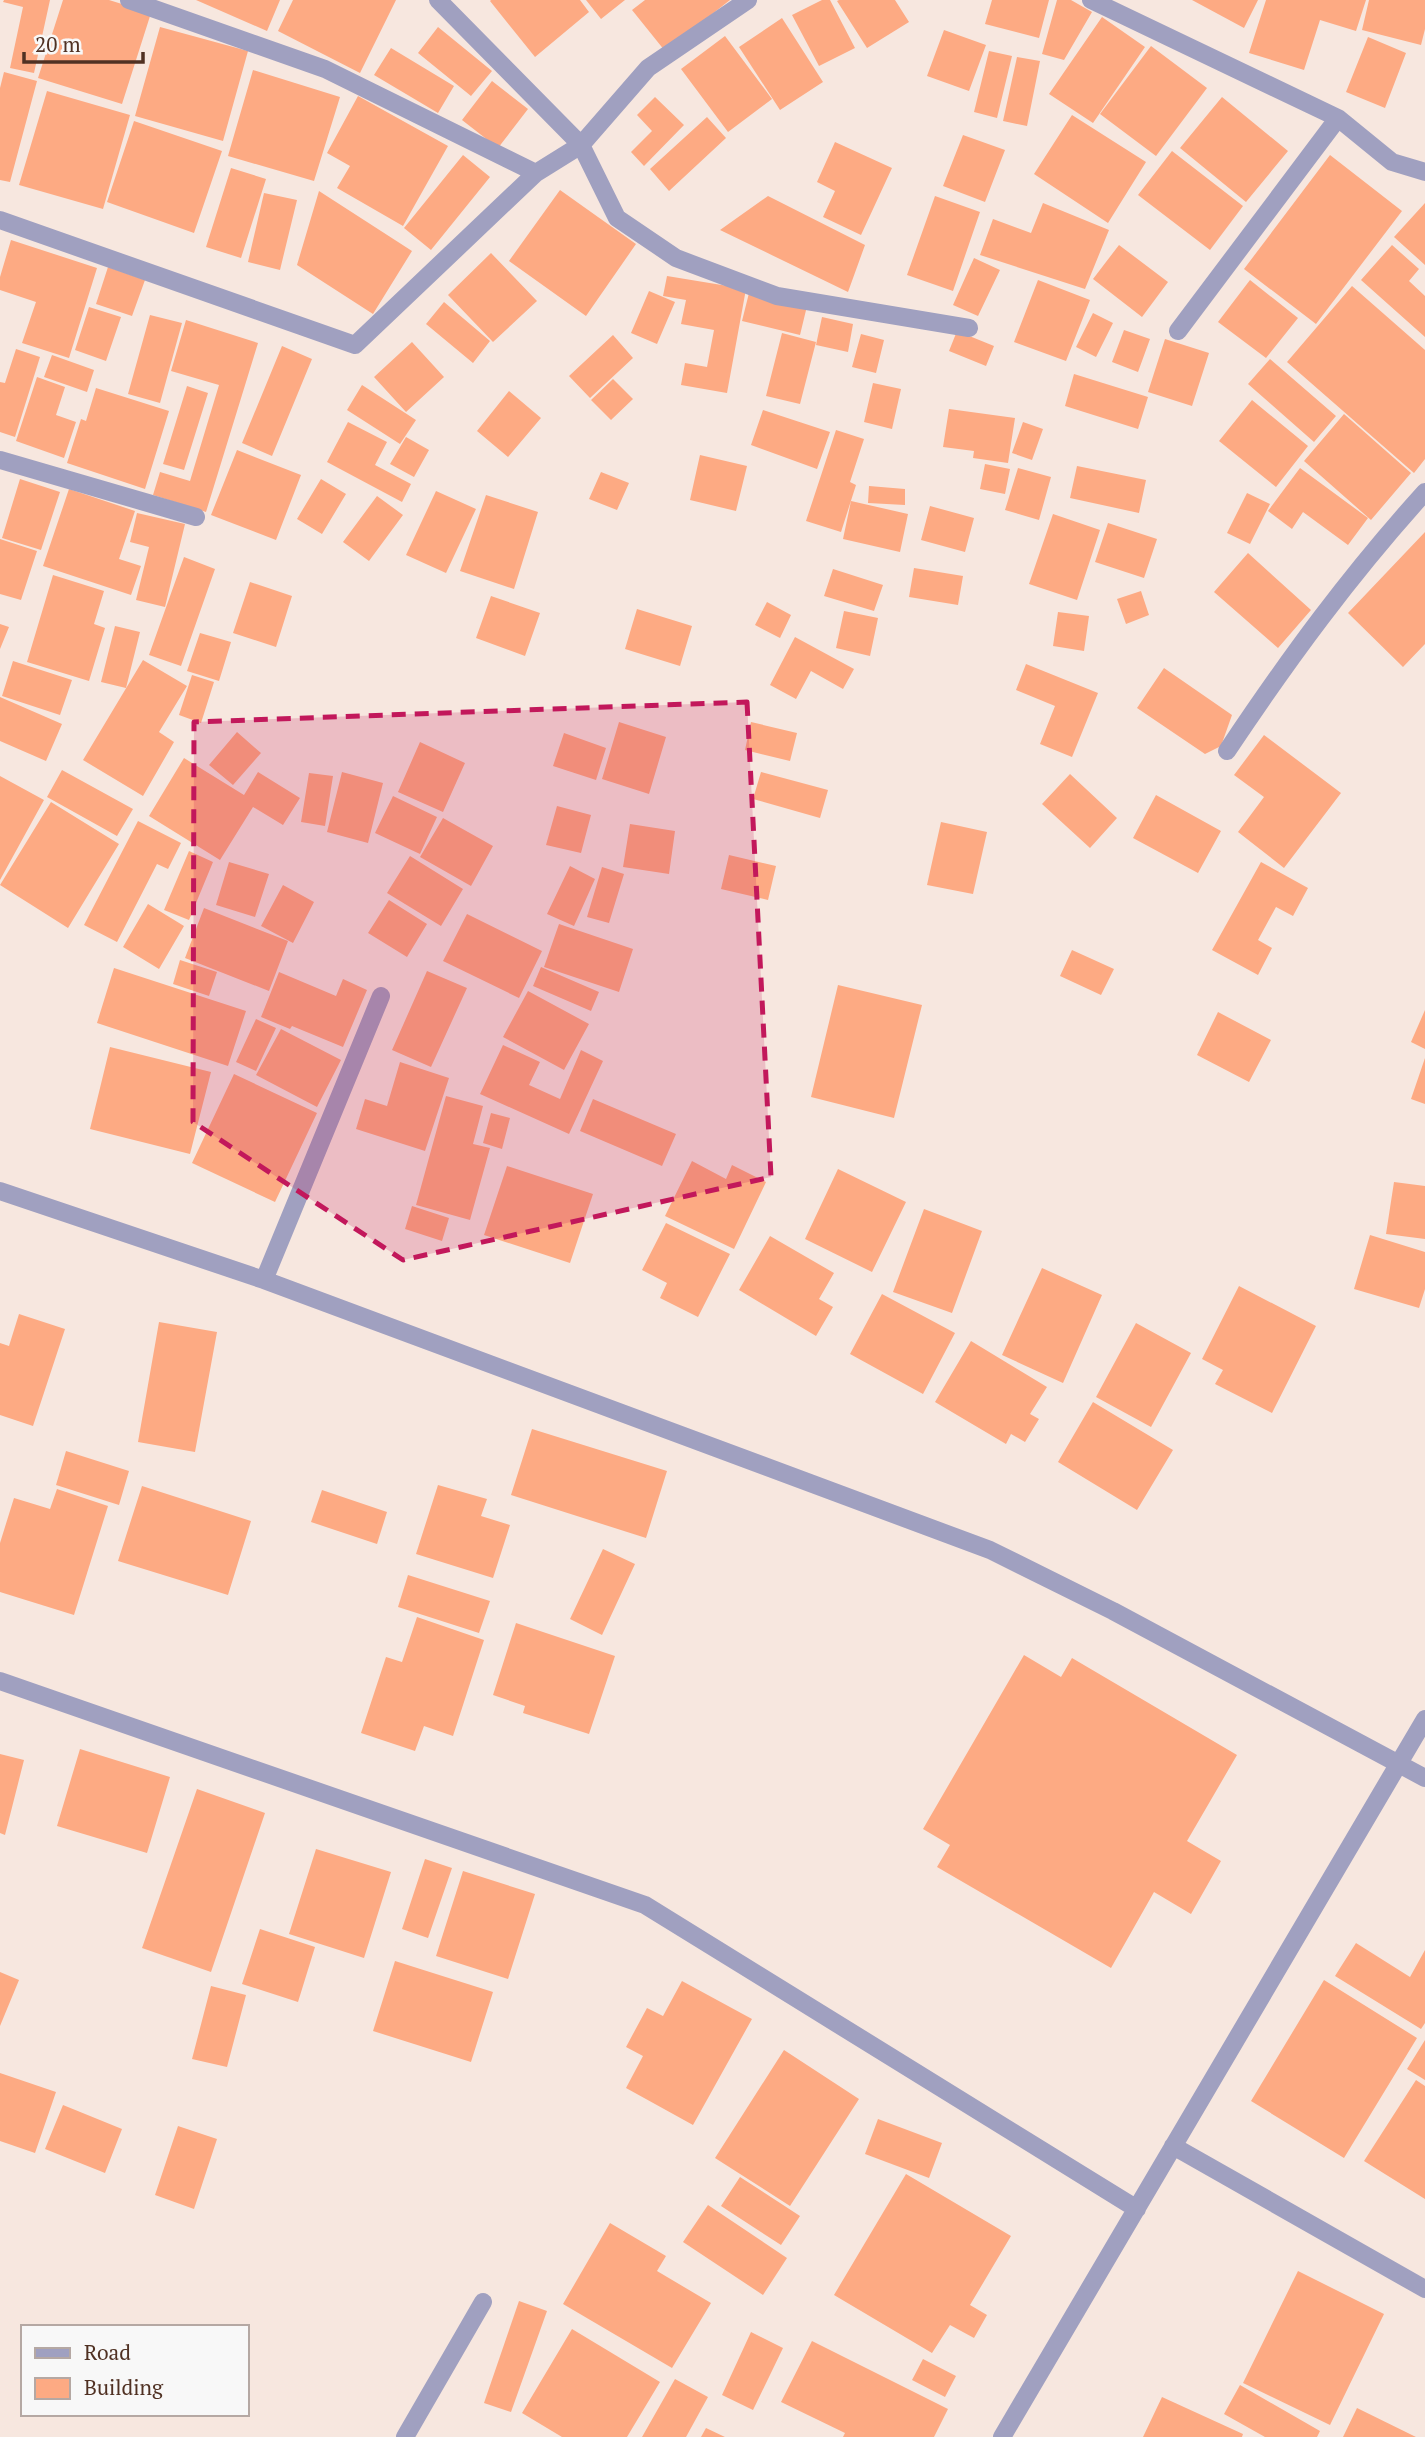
<svg xmlns="http://www.w3.org/2000/svg" width="1425" height="2437" viewBox="0 0 1425 2437" font-family="'PT Serif',serif">
<rect width="100%" height="100%" fill="#f7e7df"/>
<path fill="#fdaa83" d="M4 0H50L34 73 10 68 23 7 3 2Z
M63 0H109L151 13 122 104 38 78Z
M196 0H280L267 31Z
M293 0H396L360 73 278 31Z
M491 0H580L589 12 535 57 490 1Z
M586 0H625L601 19Z
M645 0H730L665 51 632 10Z
M822 0H830L855 48 819 66 792 15Z
M839 0H895L909 22 867 48 837 1Z
M992 0H1049L1039 38 985 24Z
M1057 0H1071L1092 12 1064 60 1042 54Z
M1192 0H1258L1244 28Z
M1266 0H1366L1356 31 1320 20 1304 70 1249 53Z
M1369 0H1425V29L1421 45 1362 30Z
M1102 17 1145 47 1093 123 1049 94Z
M782 18 823 82 780 110 739 47Z
M160 27 248 51 223 141 135 116Z
M438 27 492 71 471 96 418 53Z
M944 30 986 45 969 91 927 76Z
M725 36 772 99 728 132 681 69Z
M1368 37 1406 53 1385 108 1346 92Z
M1151 46 1207 88 1156 156 1100 114Z
M391 48 454 86 438 113 374 75Z
M989 51 1012 56 997 118 974 112Z
M1017 57 1040 61 1027 126 1003 121Z
M253 70 340 97 314 181 228 156Z
M4 72 37 81 10 182 0 180V88Z
M492 81 528 109 498 148 462 120Z
M47 91 130 115 103 209 19 185Z
M358 96 448 146 403 226 337 188 350 166 327 153Z
M655 97 684 125 644 166 631 152 652 131 637 115Z
M1222 97 1288 151 1246 202 1180 148Z
M1072 115 1146 162 1108 223 1034 174Z
M707 117 726 138 669 191 650 169Z
M134 121 222 151 194 233 107 202Z
M963 135 1005 150 985 202 943 186Z
M835 142 892 168 861 235 823 217 835 191 817 182Z
M1172 151 1243 206 1210 250 1138 195Z
M463 155 490 177 431 250 404 228Z
M1330 155 1402 211 1316 324 1244 269Z
M231 168 266 179 241 258 206 247Z
M560 190 636 244 586 316 509 261Z
M319 191 412 251 373 314 297 265Z
M264 193 297 200 280 270 248 262Z
M768 196 865 245 848 292 720 230Z
M935 196 980 212 953 291 907 275Z
M1043 203 1109 230 1085 289 980 255 993 219 1031 233Z
M1425 203V265L1394 237Z
M11 240 97 268 69 358 22 343 36 302 0 290V277Z
M1119 245 1168 282 1142 317 1093 279Z
M1392 245 1419 269 1409 281 1425 296V337L1361 280Z
M491 253 537 301 493 342 448 295Z
M974 258 1000 270 978 316 953 305Z
M108 267 145 280 132 316 96 304Z
M667 276 746 289 727 393 681 385 685 363 707 367 714 330 681 324 686 300 663 296Z
M1038 280 1090 300 1066 361 1014 342Z
M1250 280 1298 318 1266 358 1218 322Z
M1352 286 1425 350V459L1414 473 1287 362Z
M649 291 675 302 657 344 631 333Z
M749 293 807 306 800 335 742 321Z
M444 302 490 341 473 363 426 324Z
M89 307 121 317 106 361 75 350Z
M1093 313 1113 323 1096 357 1076 347Z
M150 315 182 323 160 403 128 394Z
M822 317 853 324 848 352 816 345Z
M186 320 258 343 206 512 153 495 160 472 190 481 219 385 171 371Z
M1124 330 1150 339 1138 372 1112 362Z
M957 331 994 346 986 366 949 351Z
M782 333 816 342 800 404 766 396Z
M861 334 884 340 876 373 852 367Z
M613 335 633 358 590 398 569 376Z
M1165 339 1209 353 1192 406 1148 392Z
M412 342 444 377 406 412 374 377Z
M282 346 312 359 272 456 242 443Z
M16 349 40 357 15 437 0 432V382L5 383Z
M52 355 94 370 87 392 44 377Z
M1270 359 1336 416 1314 442 1248 384Z
M1074 374 1148 397 1138 429 1065 406Z
M37 377 65 387 56 415 76 422 64 458 16 441Z
M613 379 633 399 611 420 591 400Z
M873 383 901 389 892 429 864 422Z
M362 385 416 420 400 444 347 410Z
M187 386 208 393 184 470 163 464Z
M96 388 169 411 145 489 67 463 81 419 86 421Z
M509 391 541 418 508 457 477 431Z
M1252 400 1308 446 1276 487 1219 441Z
M949 409 1015 418 1008 463 973 458 974 451 943 447Z
M763 410 830 432 817 469 751 445Z
M1344 414 1411 473 1371 520 1304 461Z
M348 422 387 442 375 465 411 484 402 502 327 462Z
M1023 422 1043 429 1032 460 1012 453Z
M836 430 864 439 850 482 856 485 841 532 806 521Z
M406 437 429 450 414 477 390 464Z
M237 450 301 475 276 540 211 515Z
M700 455 747 466 736 511 690 500Z
M985 464 1010 469 1005 494 980 489Z
M1077 466 1146 480 1139 513 1070 498Z
M1018 468 1051 477 1039 520 1005 510Z
M1300 468 1368 518 1348 545 1303 512 1292 529 1268 511Z
M601 472 629 483 617 510 589 499Z
M20 479 60 492 41 550 2 538Z
M321 479 346 494 322 534 297 519Z
M869 486 905 489V505L868 503Z
M69 489 135 511 119 559 141 566 131 595 43 566Z
M436 491 476 509 446 573 406 555Z
M1247 493 1270 504 1250 544 1227 533Z
M486 495 538 512 514 589 460 571Z
M377 496 403 515 369 561 343 542Z
M851 501 908 514 900 552 843 539Z
M930 506 974 518 965 552 921 540Z
M137 513 185 524 165 607 136 600 149 547 130 542Z
M1053 514 1100 530 1077 600 1029 584Z
M1108 523 1157 539 1144 578 1095 562Z
M1425 532V644L1403 667 1348 613Z
M0 539 37 551 21 600 0 594Z
M1248 553 1311 610 1278 648 1214 592Z
M184 557 215 569 181 666 149 655Z
M914 568 963 576 958 605 909 597Z
M833 569 883 585 874 611 824 596Z
M53 575 104 591 94 624 105 628 89 681 27 662Z
M250 582 292 596 276 647 233 633Z
M1141 591 1149 615 1126 624 1117 599Z
M491 596 540 613 525 656 476 638Z
M767 602 791 615 780 638 755 625Z
M637 609 692 626 680 666 625 649Z
M844 611 878 618 870 656 836 648Z
M1058 612 1089 616 1084 651 1053 646Z
M0 624 9 627 0 649Z
M115 626 140 632 126 688 101 682Z
M200 633 231 642 219 681 187 671Z
M795 637 854 669 843 689 811 671 796 699 770 685Z
M143 660 187 686 159 732 174 742 143 796 83 760Z
M13 661 72 680 60 715 2 696Z
M1026 664 1098 693 1072 757 1040 744 1055 706 1016 690Z
M1164 668 1232 715 1221 746 1205 754 1137 708Z
M192 675 214 682 201 723 179 715Z
M0 697 62 724 46 761 0 741Z
M619 722 666 737 649 794 602 779Z
M751 722 797 733 790 761 745 750Z
M237 732 261 753 233 785 209 765Z
M564 733 606 748 596 780 553 766Z
M1264 735 1341 793 1284 868 1238 832 1264 797 1234 775Z
M420 742 465 763 443 812 398 792Z
M184 758 244 795 258 772 300 798 283 825 253 807 220 860 149 816Z
M62 770 133 809 117 836 47 797Z
M342 772 383 783 368 843 327 832Z
M761 772 828 790 820 818 753 799Z
M309 773 333 776 325 826 301 822Z
M1070 774 1117 818 1090 848 1042 804Z
M0 776 44 800 0 880Z
M1156 795 1221 831 1198 873 1133 838Z
M393 796 437 817 420 854 375 833Z
M51 802 119 844 68 928 0 885Z
M557 806 591 815 581 853 546 845Z
M443 818 493 846 471 886 420 857Z
M138 821 181 843 168 869 157 864 117 942 84 925Z
M941 822 987 832 973 894 927 885Z
M630 824 675 831 669 874 623 867Z
M189 851 213 862 189 920 164 910Z
M729 855 776 866 768 900 721 889Z
M410 856 463 889 441 926 387 893Z
M229 862 269 874 255 917 216 905Z
M1261 862 1308 888 1293 916 1276 907 1258 940 1272 948 1258 975 1212 950Z
M570 866 595 879 574 926 547 914Z
M602 867 624 874 609 923 587 917Z
M283 885 314 902 293 943 261 926Z
M389 900 427 924 407 957 368 933Z
M148 904 184 926 159 969 123 947Z
M204 908 288 941 269 991 185 958Z
M467 914 542 951 519 998 443 961Z
M559 924 633 949 619 992 544 967Z
M1072 950 1114 969 1101 995 1060 976Z
M180 960 217 972 209 996 173 984Z
M541 967 599 992 591 1011 533 986Z
M114 968 246 1011 228 1066 97 1023Z
M427 971 467 988 431 1067 392 1050Z
M279 972 336 996 343 979 367 990 343 1047 292 1026 290 1029 261 1017Z
M838 985 922 1005 894 1118 811 1097Z
M528 991 589 1024 564 1070 503 1037Z
M1425 1010V1049L1411 1042Z
M1218 1012 1271 1040 1249 1082 1197 1055Z
M256 1019 276 1028 256 1071 236 1062Z
M281 1029 341 1060 317 1107 256 1075Z
M503 1045 540 1062 529 1085 560 1099 581 1050 603 1061 569 1134 480 1094Z
M110 1047 211 1072 190 1154 90 1129Z
M1425 1058V1104L1411 1099Z
M400 1062 449 1078 425 1151 356 1129 365 1099 387 1106Z
M234 1074 317 1113 275 1202 192 1163Z
M446 1096 483 1106 473 1144 490 1148 470 1220 416 1205Z
M593 1099 676 1134 662 1166 580 1131Z
M491 1113 510 1118 502 1149 483 1143Z
M692 1161 726 1179 732 1165 766 1182 734 1249 665 1216Z
M507 1166 593 1194 570 1263 484 1235Z
M838 1169 906 1202 872 1272 805 1239Z
M1394 1182 1425 1186V1239L1386 1234Z
M412 1206 449 1218 442 1241 405 1229Z
M924 1209 982 1231 952 1313 893 1292Z
M666 1223 730 1254 698 1317 660 1298 667 1283 642 1270Z
M1370 1235 1425 1252V1289L1419 1308 1354 1289Z
M770 1236 834 1273 819 1299 833 1307 816 1336 739 1290Z
M1042 1268 1102 1295 1063 1383 1002 1355Z
M1239 1286 1316 1326 1272 1413 1215 1384 1223 1370 1202 1359Z
M882 1294 955 1333 923 1394 850 1354Z
M19 1314 65 1329 33 1426 0 1415V1343L9 1346Z
M159 1322 217 1332 195 1452 138 1442Z
M1136 1323 1191 1353 1151 1427 1096 1397Z
M971 1341 1047 1387 1030 1414 1039 1419 1025 1442 1011 1434 1006 1444 935 1402Z
M1093 1402 1173 1450 1137 1510 1058 1462Z
M532 1429 667 1471 646 1538 511 1495Z
M66 1451 129 1471 119 1505 56 1485Z
M438 1485 487 1499 481 1516 510 1525 493 1578 416 1554Z
M142 1486 251 1521 228 1595 118 1561Z
M57 1489 108 1506 74 1615 0 1592V1543L14 1498 50 1509Z
M322 1490 387 1512 377 1544 311 1522Z
M603 1549 635 1564 602 1635 570 1619Z
M408 1575 490 1601 479 1633 398 1607Z
M417 1617 484 1640 453 1736 424 1726 415 1751 361 1733 386 1657 402 1662Z
M516 1623 615 1656 589 1734 523 1713 525 1706 493 1695Z
M1024 1655 1061 1677 1072 1658 1237 1755 1187 1841 1221 1861 1191 1914 1154 1892 1111 1968 937 1867 950 1845 923 1829Z
M80 1749 170 1777 147 1853 57 1826Z
M0 1754 24 1760 5 1835 0 1833Z
M197 1789 265 1813 211 1972 142 1948Z
M316 1849 391 1872 364 1958 289 1934Z
M425 1859 452 1868 428 1938 402 1929Z
M463 1871 535 1894 508 1979 436 1956Z
M260 1929 315 1947 298 2002 242 1984Z
M1356 1943 1410 1977 1425 1950V2023L1421 2029 1335 1976Z
M395 1961 493 1992 471 2062 373 2031Z
M0 1972 19 1980 0 2026Z
M1324 1980 1417 2038 1344 2158 1251 2101Z
M682 1981 752 2019 693 2125 626 2088 643 2056 626 2047 647 2008 663 2016Z
M211 1986 246 1995 227 2067 192 2059Z
M1425 2040V2080L1407 2069Z
M784 2050 859 2099 790 2206 715 2158Z
M0 2073 56 2092 35 2153 0 2141Z
M1416 2080 1425 2086V2199L1364 2161Z
M63 2105 122 2129 105 2173 45 2149Z
M878 2119 942 2143 929 2178 865 2154Z
M178 2126 217 2139 194 2209 155 2195Z
M906 2174 1011 2236 970 2305 987 2315 974 2338 950 2325 932 2353 834 2295Z
M740 2177 800 2216 781 2245 721 2206Z
M708 2205 787 2258 763 2295 683 2242Z
M610 2223 666 2256 657 2271 711 2303 672 2368 563 2304Z
M1298 2271 1384 2314 1330 2425 1243 2383Z
M519 2301 547 2311 511 2412 484 2403Z
M572 2329 660 2382 627 2437H562L522 2413Z
M751 2332 783 2348 753 2410 722 2395Z
M812 2341 948 2409 934 2437H843L845 2433 781 2402Z
M923 2359 956 2376 945 2397 912 2380Z
M675 2379 708 2397 686 2437H642Z
M1240 2385 1320 2431 1317 2437H1265L1224 2414Z
M1162 2397 1243 2434 1242 2437H1143Z
M1357 2408 1416 2437H1343Z
M706 2428 725 2437H701Z"/>
<g fill="none" stroke-linecap="round" stroke-linejoin="round">
<path stroke="#a0a0c0" stroke-width="18" d="M129 0 325 69 536 173
M438 0 581 145 617 218 676 258 777 296 969 328
M1091 0 1338 118 1392 162 1425 172
M0 220 355 345 536 173 581 145 648 68 748 0
M1178 331 1338 118
M0 460 196 517
M1227 751C1289 658 1350 575 1425 492
M0 1191 264 1280 990 1550 1113 1611 1425 1778
M264 1280 381 996
M0 1681 645 1905 1137 2209
M1173 2146 1425 2289
M405 2437 483 2302
M1002 2437 1425 1719"/>
</g>
<path fill="#c2185b" fill-opacity="0.2" stroke="#c2185b" stroke-width="5" stroke-dasharray="14 9" stroke-linejoin="round" d="M747 702 771 1177 403 1260 193 1122 194 722Z"/>
<rect x="21" y="2325" width="228" height="91" fill="#f8f8f8" stroke="#b5a8a3" stroke-width="2"/>
<rect x="35" y="2348" width="35" height="10" fill="#a0a0c0" stroke="#b5a8a3" stroke-width="2"/>
<text x="84" y="2360" font-size="21" fill="#503123">Road</text>
<rect x="35" y="2378" width="35" height="21" fill="#fdaa83" stroke="#b5a8a3" stroke-width="2"/>
<text x="84" y="2395" font-size="21" fill="#503123">Building</text>
<path d="M24 52v10h119v-10" fill="none" stroke="#503123" stroke-width="3.5"/>
<text x="35" y="52" font-size="21" fill="#503123" stroke="#f8f8f8" stroke-width="5" paint-order="stroke">20 m</text>
</svg>
